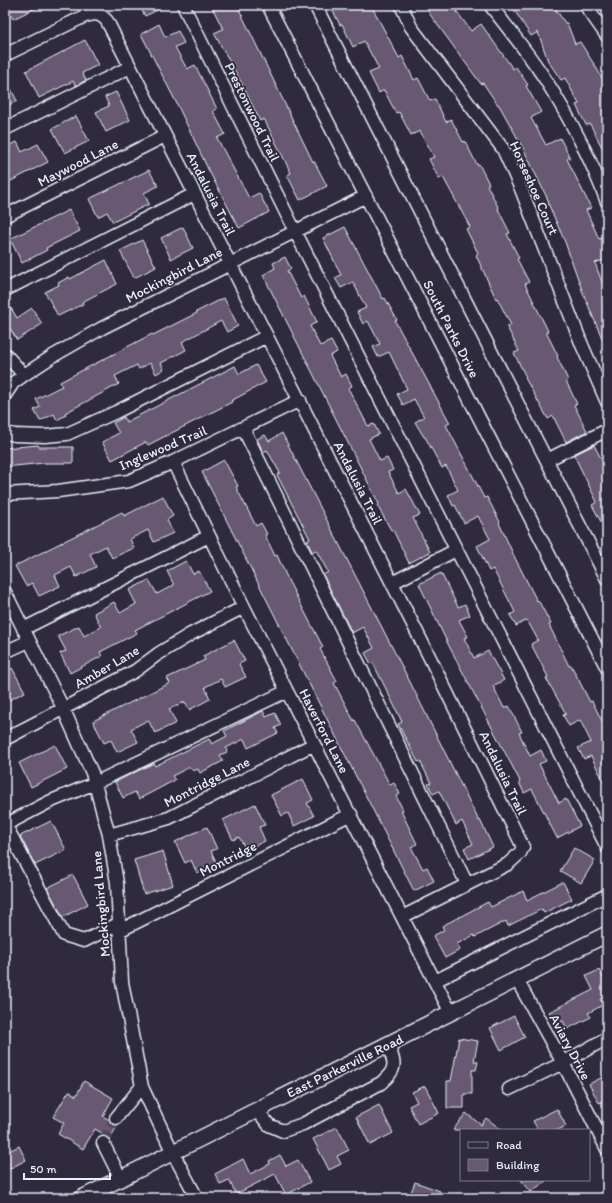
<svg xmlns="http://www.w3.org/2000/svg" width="612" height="1203" viewBox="0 0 612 1203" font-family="Itim,sans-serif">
<rect width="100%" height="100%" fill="#2f2a3d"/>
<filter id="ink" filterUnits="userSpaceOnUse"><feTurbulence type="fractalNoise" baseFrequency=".025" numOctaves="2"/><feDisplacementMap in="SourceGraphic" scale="8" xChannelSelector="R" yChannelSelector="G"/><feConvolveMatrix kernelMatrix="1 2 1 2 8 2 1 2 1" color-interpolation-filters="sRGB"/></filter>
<g filter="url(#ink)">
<path fill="#675873" stroke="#e8f1f8" d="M6 5H42L13 19Z
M139 5H168L145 16Z
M211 5H237L313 162 314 161 327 186 300 200 287 175 291 173 264 119 260 121 241 82 214 33 223 29Z
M330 5H371L399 58 402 56 414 80 418 78 430 101 435 99 446 122 451 119 463 142 465 141 477 165 479 164 489 184 487 185 499 209H498L510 233 507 234 519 258 517 259 529 282 525 284 548 331 546 332 558 356 557 357 568 380 566 381 577 404 574 405 587 431 566 442 553 416 548 419 525 378 526 377 514 353 519 351 507 327 511 325 497 298 496 299 476 255 478 253 466 229 470 227 443 177 439 179 429 159 434 157 420 131 411 135 399 112 396 113 384 90 379 93 369 73 379 69 364 41 353 47 342 24 340 25Z
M425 5H452L471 31 481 24 513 69 516 67 528 85 526 86 541 112 531 118 546 145 560 138 570 158 567 159 591 208 586 210 599 239 602 238 607 252V259L595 263 607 296V350L583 293 565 242 548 203 549 202 523 148 499 105H498L483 83 481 84 429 13Z
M511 5H553L565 23H567L575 44 580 42 597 69 607 88V157L590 124 586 125 576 105 579 104 565 78 561 80 548 61 538 32 531 36Z
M159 24 165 37 178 31 184 43 175 47 187 69 195 65 217 109 213 111 225 134 217 138 249 198 259 193 269 212 239 228 208 169 177 104 141 34Z
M85 40 98 65 82 73 86 80 76 86 73 81 39 98 26 71Z
M5 77 17 101 5 107Z
M116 92 130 120 106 132 96 112 109 106 105 97Z
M76 116 89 141 65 153 52 129Z
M17 142 22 152 38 144 48 162 5 184V147Z
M149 170 158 186 144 193 149 204 113 222 107 212 98 217 89 199Z
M69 210 80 231 46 248 47 250 22 263 10 239Z
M183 227 193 248 171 259 161 238Z
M345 227 383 299 385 298 397 320 395 321 450 423 446 425 467 465 484 498 487 497 500 522 499 523 515 558 537 601 538 600 551 624 549 625 569 666 571 665 590 702 592 701 607 731V788L591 756 584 759 578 748 591 742 580 720 569 726 563 715 566 714 546 678 548 677 531 644 538 640 527 620 516 626 510 615 515 612 493 569 489 571 477 546 490 539 478 516 464 523 455 505 453 506 448 495 458 490 446 466 442 468 425 437H424L415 422 424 417 414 399 403 405 397 394 407 389 389 352 378 357 373 347 380 344 368 321 363 324 357 312 366 308 353 282 341 288 335 278 341 275 323 238Z
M142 240 156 267 134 278 120 251Z
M285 257 291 269 287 271 301 298 304 296 317 322 310 326 320 346 331 341 337 352 330 356 341 377 346 374 352 386 348 388 368 426 374 424 379 434 369 439 380 461 387 458 393 470 388 472 399 493 406 489 420 515 413 518 430 552 409 563 393 530H391L377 505 379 504 263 275 275 268 273 263Z
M106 260 117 284 82 302 83 304 58 316 45 292 59 285 58 283 69 277 70 279Z
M224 298 238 326 227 332 221 321 182 342 186 350 161 363 164 369 156 374 150 363 139 369 137 365 115 376 119 384 65 413 66 415 57 420 54 414 40 421 34 410 40 407 36 399 62 386 60 382 152 334 153 335 197 313 196 312Z
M11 308 17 318 32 308 42 324 17 340 5 320V312Z
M256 365 266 382 231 401 232 402 148 445 146 442 112 460 102 442 119 433 113 423 124 417 126 422 235 366 239 374Z
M282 433 411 684 479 821 480 820 493 847 469 859 464 848 473 844 462 821 456 825 439 791 433 794 428 784 431 783 420 761 418 762 398 724 402 722 392 701 373 663 371 664 365 653 374 648 363 627 352 633 323 575 328 572 316 550 312 552 307 541 310 539 277 475 280 473 267 450 263 452 257 439 265 435 269 441Z
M38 445 39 447H73V463H44L5 467V448Z
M594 445 607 470V533L592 505 597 502 574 455Z
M224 460 238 486 236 487 256 526 261 523 267 534 265 535 275 556 277 555 289 582 323 647 320 649 337 681 334 683 354 721 355 720 390 785 394 783 400 794 396 796 403 810 401 811 417 844 411 847 423 869 427 867 434 881 414 891 202 472Z
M163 496 173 516 167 520 173 533 154 542 148 530 130 539 134 548 112 558 106 546 90 554 96 567 76 577 71 567 55 575 60 586 39 596 32 583 26 586 15 566 122 512 124 516Z
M186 561 193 574 199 571 210 591 135 630 137 633 100 652 102 656 70 673 60 653 66 651 58 636 79 626 84 636 101 627 94 613 114 602 120 613 136 604 129 590 149 580 157 594 174 585 167 571Z
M441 573 458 607 465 604 470 615 459 620 468 637 464 638 474 658 488 651 504 680 493 686 504 708 509 706 522 732 519 733 530 756 541 750 546 761 539 764 559 803 566 799 580 826 557 838 532 789 524 793 519 782 520 781 449 646 419 584Z
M234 640 245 661 239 664 246 677 225 687 221 679 205 687 210 699 189 710 185 702 169 709 176 723 155 733 148 720 131 729 138 742 117 752 111 740 104 743 93 721 170 683 167 678 205 660 203 656Z
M12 668 25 692 5 702V672Z
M263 711 266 717 275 713 281 725 275 728 278 733 248 748 244 739 226 748 227 752 220 755 223 761 200 773 198 769 193 771 190 767 172 776 175 780 139 799 135 792 123 798 115 782 154 763 155 766 209 739 212 744 227 736 224 731Z
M55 745 67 769 31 787 19 763Z
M303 779 313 800 307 803 314 816 294 826 288 813 282 816 271 795Z
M255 804 265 825 259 827 265 841 246 850 239 837 233 840 223 820Z
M51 821 66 850 35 865 20 836Z
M207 827 217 849 211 851 217 864 197 873 191 860 185 863 175 842Z
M574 848 595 860 581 883 560 871Z
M163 851 173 885 144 894 134 860Z
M73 875 88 904 63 917 47 888Z
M563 882 572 899 544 913 542 909 508 926 506 921 475 937 474 935 457 944 460 950 445 958 433 936 444 930 442 926 488 902 491 907 523 891 527 900Z
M599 970 607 985V996L600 999 603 1005 588 1013 591 1017 567 1029 563 1021 556 1025 549 1012 593 990 586 976Z
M514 1016 525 1037 501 1050 490 1028Z
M459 1038 478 1041 474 1061 478 1062 476 1070H472V1094H464V1108H447V1081H451Z
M607 1075V1099L599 1103 589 1084Z
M84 1081 113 1098 103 1116 109 1120 112 1124 118 1125 110 1138 95 1129 83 1149 58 1134 64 1123 53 1117 69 1091 76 1096Z
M425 1086 439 1113 418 1124 409 1106 417 1102 412 1092Z
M379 1105 393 1133 370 1145 356 1117Z
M557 1109 566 1126 558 1130H538L533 1121Z
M466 1113 481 1125 486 1118 502 1130H453Z
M337 1127 349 1150 337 1156 341 1164 329 1170 313 1139Z
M19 1146 26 1160 5 1171V1153Z
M280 1155 286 1166 298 1160 310 1182 286 1195 275 1174 236 1194 229 1180 220 1184 215 1174 243 1159 250 1174 270 1164 269 1161Z
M521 1180H547L531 1192Z
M415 1182 440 1191 437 1198H409Z"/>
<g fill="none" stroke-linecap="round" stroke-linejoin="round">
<path stroke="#4b4859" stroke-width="12" stroke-dasharray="12 6" stroke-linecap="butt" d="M103 1143 116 1118"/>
<defs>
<path id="minor" d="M183 5 295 231 607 847
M268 5 607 668
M315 5 607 579
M401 5 411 27 503 149 521 189 582 345 607 402
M490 5C509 29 528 53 545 79 570 118 591 159 607 202
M585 5 607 36
M5 55 85 16C95 13 100 13 107 21L429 656 523 847 520 853 508 864 402 917
M5 129 130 67
M5 216 165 136
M5 290 194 194
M5 354 24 375
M5 395 13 383 24 375 53 356 102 328 366 196
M243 428 467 884
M5 433 15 435 45 436 67 434 116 412 267 336
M547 460 607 430
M173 462 244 607 451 1013
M5 494 58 491 129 481 173 462 300 400
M392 583 456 550
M5 592 63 708 92 773 109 835 117 883 122 982 142 1087 173 1153 197 1198
M23 629 209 536
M5 652 29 641
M5 739 135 671 158 654 191 634 244 607
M5 824 64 935 84 941 118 924
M5 825 49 802 95 783 287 691
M109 835 169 818 314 744
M119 931 351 814
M517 980 563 1063 607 1149
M435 981 607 895
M509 1089 563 1063 607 1038
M257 1110 269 1125 283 1131 303 1124 381 1083C398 1068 395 1065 388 1044
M116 1118 142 1086
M103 1143 121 1179"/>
<path id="major" d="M82 1198 607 934"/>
</defs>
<use href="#minor" stroke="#e8f1f8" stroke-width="15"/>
<use href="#major" stroke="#e8f1f8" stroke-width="18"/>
<use href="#minor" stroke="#2f2a3d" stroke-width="12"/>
<use href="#major" stroke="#2f2a3d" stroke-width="15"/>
</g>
</g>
<g text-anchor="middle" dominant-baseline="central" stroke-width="3.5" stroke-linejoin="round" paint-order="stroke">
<g font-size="14" fill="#e8f1f8" stroke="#2f2a3d">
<text transform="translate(252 112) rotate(64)">Prestonwood Trail</text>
<text transform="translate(78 163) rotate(-27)">Maywood Lane</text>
<text transform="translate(534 188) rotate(66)">Horseshoe Court</text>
<text transform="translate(211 194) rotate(63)">Andalusia Trail</text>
<text transform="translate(174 275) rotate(-27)">Mockingbird Lane</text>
<text transform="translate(451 329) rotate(63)">South Parks Drive</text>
<text transform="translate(163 448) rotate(-23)">Inglewood Trail</text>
<text transform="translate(358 483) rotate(63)">Andalusia Trail</text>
<text transform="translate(107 667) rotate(-30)">Amber Lane</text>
<text transform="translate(324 731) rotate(63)">Haverford Lane</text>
<text transform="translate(503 773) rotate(64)">Andalusia Trail</text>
<text transform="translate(207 782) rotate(-27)">Montridge Lane</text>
<text transform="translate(228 859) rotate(-27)">Montridge</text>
<text transform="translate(101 904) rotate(-95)">Mockingbird Lane</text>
<text transform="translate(570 1047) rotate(62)">Aviary Drive</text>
<text transform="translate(345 1066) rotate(-26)">East Parkerville Road</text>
</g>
</g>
<rect width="612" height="1203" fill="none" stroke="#2f2a3d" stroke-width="20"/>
<rect x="10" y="10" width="592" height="1183" fill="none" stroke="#e8f1f8" stroke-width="1.5" filter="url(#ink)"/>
<rect x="460" y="1129" width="130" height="52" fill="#2f2a3d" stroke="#797a88"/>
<rect x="468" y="1142" width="20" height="6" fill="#2f2a3d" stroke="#797a88"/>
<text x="496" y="1149" font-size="12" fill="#e8f1f8">Road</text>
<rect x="468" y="1159" width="20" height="12" fill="#675873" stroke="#797a88"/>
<text x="496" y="1169" font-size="12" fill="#e8f1f8">Building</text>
<path d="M24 1173v6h86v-6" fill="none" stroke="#e8f1f8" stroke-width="2"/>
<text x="30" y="1173" font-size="12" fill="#e8f1f8" stroke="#2f2a3d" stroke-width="3" paint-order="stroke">50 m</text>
</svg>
